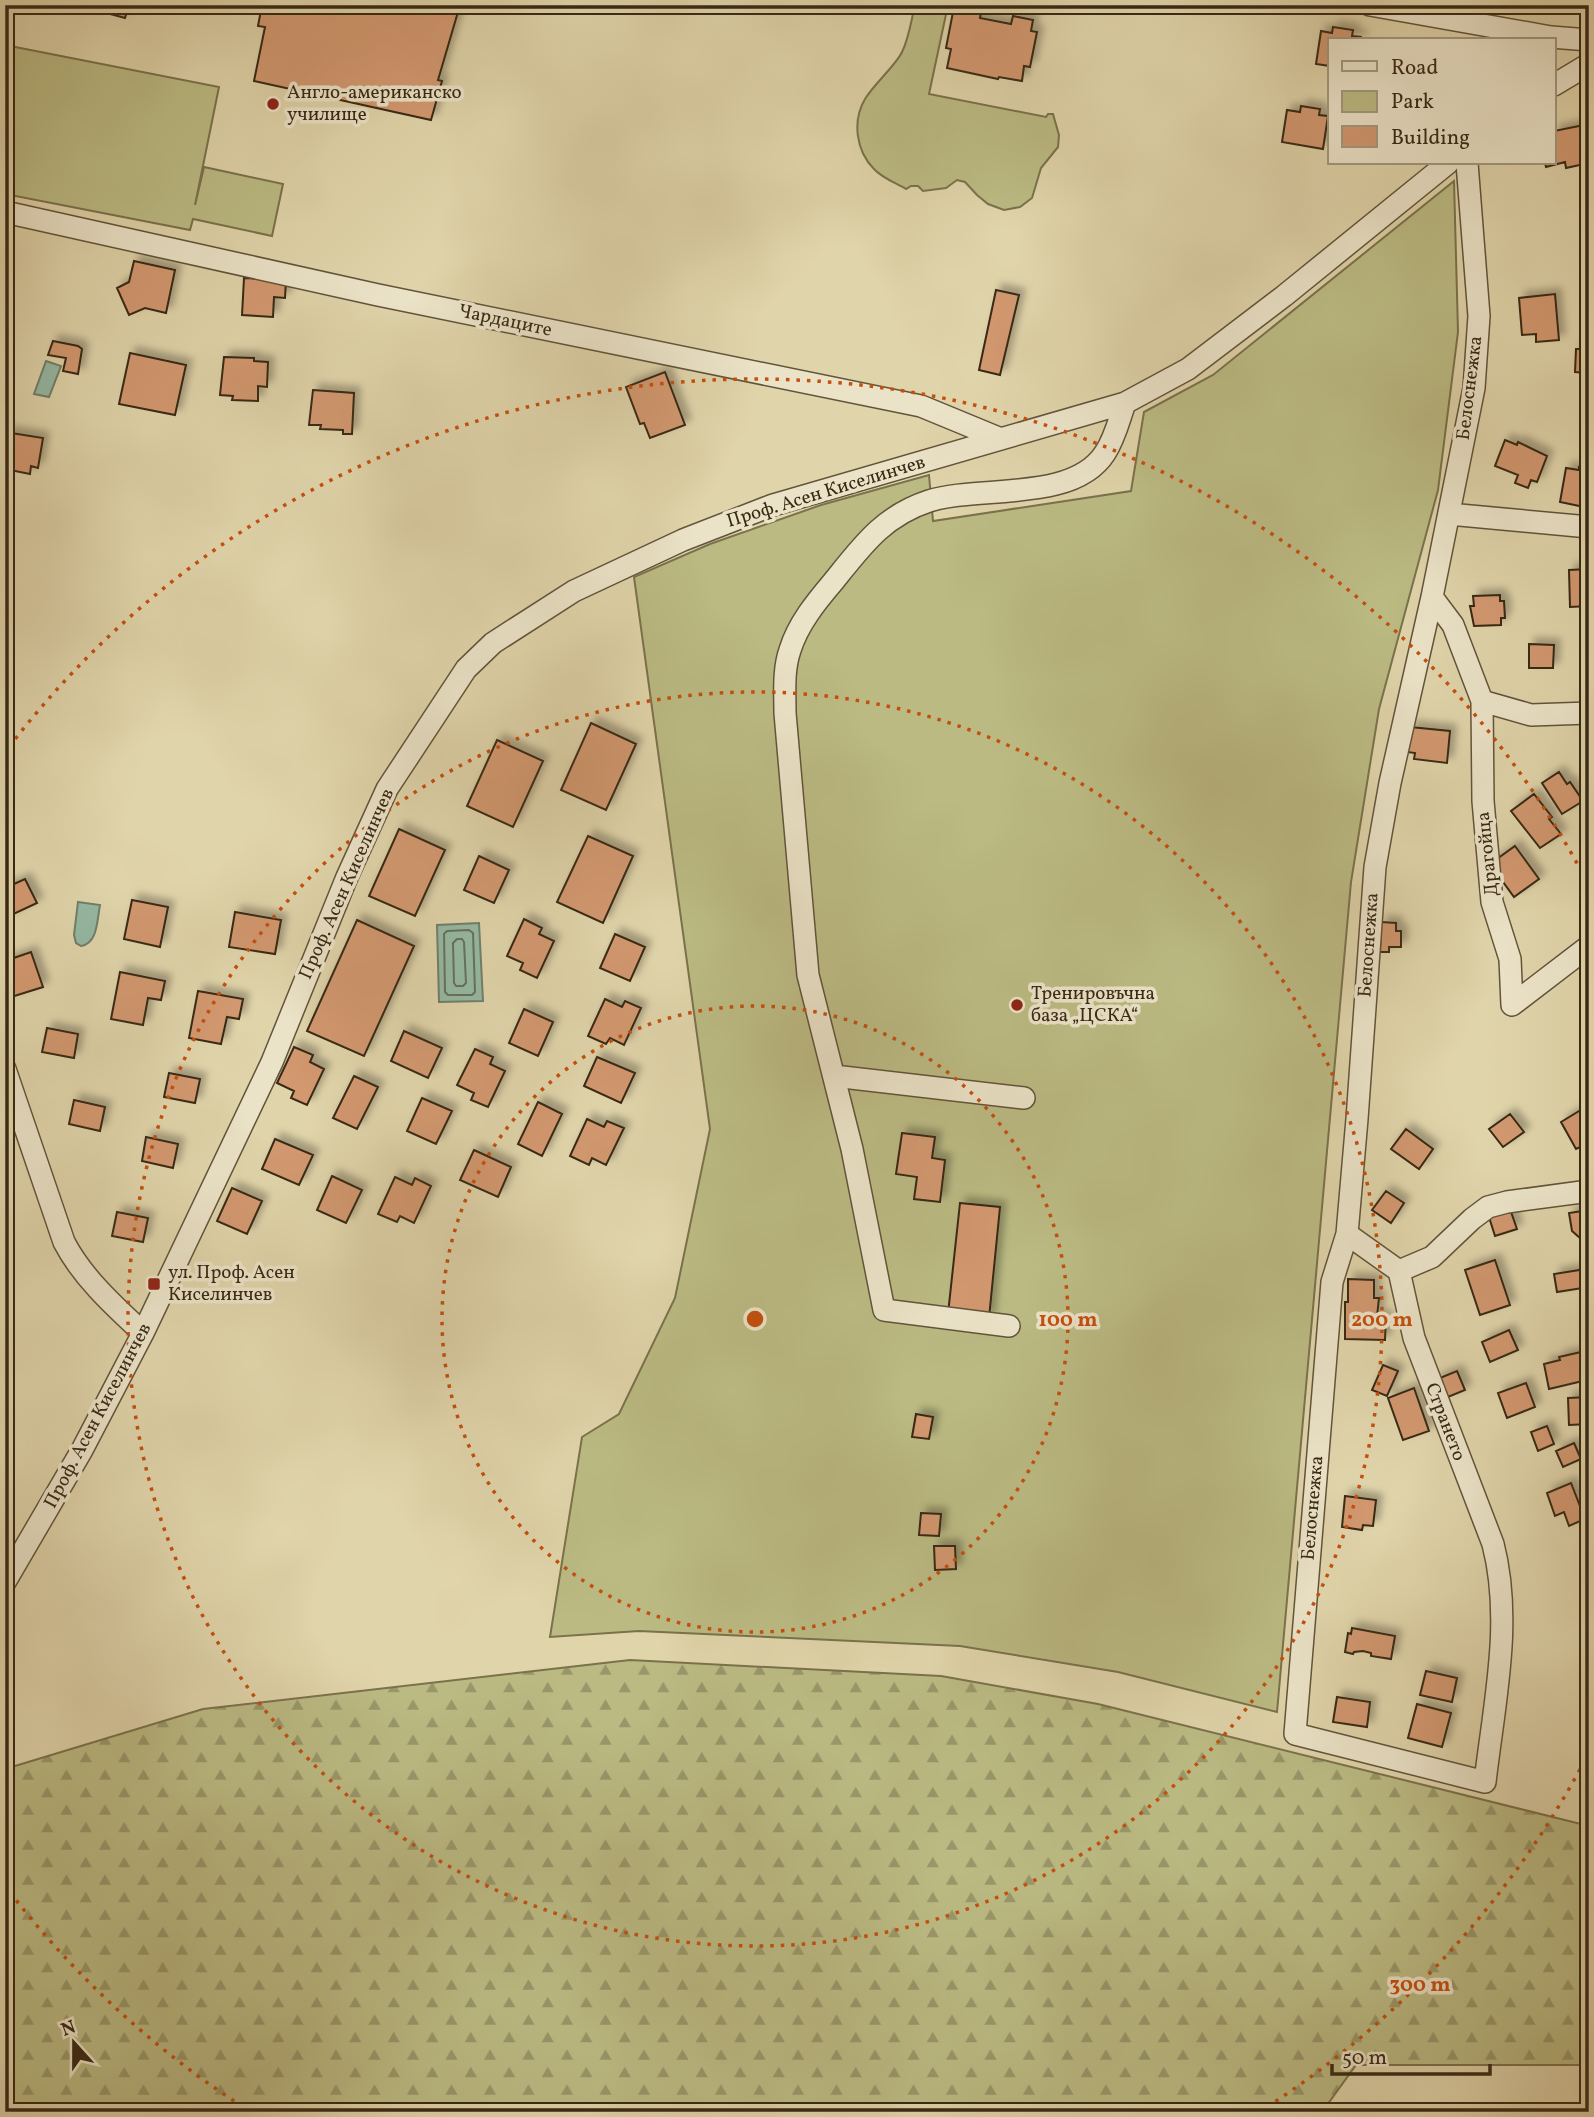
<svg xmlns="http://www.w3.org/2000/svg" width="1594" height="2117" viewBox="0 0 1594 2117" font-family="Vollkorn,serif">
<defs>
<pattern id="forest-firs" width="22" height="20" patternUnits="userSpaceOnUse" patternTransform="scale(1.75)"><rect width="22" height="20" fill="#bbba83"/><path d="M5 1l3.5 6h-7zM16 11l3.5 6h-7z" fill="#99976a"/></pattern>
<filter id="shadow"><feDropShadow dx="6" dy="-6" stdDeviation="3.5" flood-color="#0004"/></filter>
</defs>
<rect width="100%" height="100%" fill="#e0d4aa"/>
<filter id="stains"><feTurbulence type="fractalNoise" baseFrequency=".00286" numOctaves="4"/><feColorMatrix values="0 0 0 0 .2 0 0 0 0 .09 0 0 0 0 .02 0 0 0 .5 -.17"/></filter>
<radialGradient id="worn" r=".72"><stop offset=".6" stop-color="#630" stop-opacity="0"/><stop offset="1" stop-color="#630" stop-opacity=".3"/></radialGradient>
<path fill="#bbba83" stroke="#7a724c" stroke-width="2" d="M915 5H948L929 94 1046 117 1048 114H1053L1059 135 1058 147 1041 168 1032 198 1020 207 1004 210 988 204 977 195 965 182 957 180 946 188 923 191 918 186H911L906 189C896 183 882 178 874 169 856 151 852 121 865 99 874 84 896 65 902 52 909 38 911 21 915 5Z
M5 45 219 87 195 205 204 167 283 184 272 236 193 219 190 230 5 194Z
M1454 181 1458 332 1438 490 1379 709 1351 882 1277 1712 1118 1672 960 1646 639 1631 550 1637 582 1437 619 1414 675 1298 710 1129 634 577 710 544 821 505 929 475 933 521 1131 491 1144 412 1213 375Z"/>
<path fill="url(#forest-firs)" stroke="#7a724c" stroke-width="2" d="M630 1660 941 1676 1098 1704 1589 1826V2065H1356L1322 2112H5V1769L203 1709Z"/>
<path fill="#95b9a4" stroke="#707f6b" stroke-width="2" d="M46 361 61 366 49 397 34 394Z
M78 902 100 905C97 920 98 943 81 946L76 943 74 935Z
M479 923 483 1001 439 1002 437 925Z"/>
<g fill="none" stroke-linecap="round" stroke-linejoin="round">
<path stroke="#66715c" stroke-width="2" d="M469 930 473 933 475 992 472 995H448L445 992 444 934 447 931Z
M457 939H462L464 942 466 983 463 986H456L454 983 453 943Z"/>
</g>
<path fill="#d29870" stroke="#382915" stroke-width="2" filter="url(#shadow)" d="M77 5H129L125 18Z
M262 5H460L438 80 442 81 431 120 254 81 265 27 258 26Z
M961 5 982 7 980 18 1011 24 1013 16 1033 20 1031 31 1037 32 1030 67 1024 66 1022 81 999 77 998 79 947 68 951 49 946 48 953 12 959 13Z
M1333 27 1353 30 1352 36 1361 37V40H1330V66L1316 64 1321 31 1332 33Z
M1301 106 1320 109 1319 115 1328 116 1323 149 1282 142 1287 110 1300 112Z
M1589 124V163L1566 168 1565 162 1546 167 1545 163H1554V131Z
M134 261 175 270 166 313 145 308 129 315 117 288 129 282Z
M244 278 286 280 285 298 274 297 273 317 242 315Z
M996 290 1019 295 1000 375 979 370Z
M1555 294 1559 340 1536 342V334L1522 335 1519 298Z
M53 341 78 346 82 349 78 374 63 371 66 358 48 355Z
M1576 349H1589V373L1575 372Z
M130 353 186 365 175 415 119 404Z
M224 357 254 358V361L268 362 267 387 258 386V401L232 400 233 396 220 395Z
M665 372 685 425 650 438 644 423 640 424 626 387Z
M313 390 354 393 352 434H343V430L320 429 321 425H309Z
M5 432 43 438 38 468 31 466 30 474 5 469Z
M1505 440 1517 445 1518 442 1547 456 1537 482 1531 480 1528 488 1515 483 1518 475 1495 466Z
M1579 467 1589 469V508L1560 502 1566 468 1579 470Z
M1589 569V606L1570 607 1569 570Z
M1500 595V601H1504L1505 618H1501V625L1474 626 1470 606H1474L1473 596Z
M1529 644 1554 645 1553 668H1529Z
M591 723 636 744 606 810 561 790Z
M1410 727 1450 731 1447 763 1414 759 1415 753 1407 752Z
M497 740 543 761 513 827 467 806Z
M1559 772 1567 784 1570 782 1583 801 1562 814 1542 783Z
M1534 794 1552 817 1549 819 1561 834 1540 848 1511 811Z
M399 829 445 850 415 916 369 896Z
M588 836 633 856 603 923 557 902Z
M1515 846 1539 879 1514 897 1490 864Z
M479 856 509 870 494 903 464 890Z
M25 879 37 903 5 918V888Z
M132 900 168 907 160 947 124 939Z
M235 912 281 920 275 954 229 947Z
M524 919 542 928 539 934 554 941 537 978 520 970 523 963 507 956Z
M357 920 414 946 364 1056 307 1031Z
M1381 922 1396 923V931H1401V947H1389V952H1380Z
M615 934 645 947 630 981 600 968Z
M31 952 43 987 5 999V961Z
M120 972 165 981 161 1000 148 998 143 1025 111 1019Z
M198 991 243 999 239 1019 227 1017 221 1044 189 1038Z
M605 999 622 1007 625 1001 641 1008 624 1045 610 1038 606 1044 588 1036Z
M524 1009 553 1022 538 1056 509 1043Z
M47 1028 78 1034 74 1058 42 1052Z
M404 1031 442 1048 428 1078 391 1061Z
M294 1047 313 1055 310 1062 324 1069 307 1105 291 1098 294 1091 277 1083Z
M475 1049 493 1057 490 1064 505 1071 488 1107 471 1100 474 1093 457 1085Z
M597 1057 635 1073 621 1103 584 1086Z
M169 1073 200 1079 195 1103 164 1097Z
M354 1076 378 1087 357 1129 333 1118Z
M422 1098 452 1111 436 1144 407 1131Z
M74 1100 105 1107 100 1131 69 1124Z
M538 1102 562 1114 542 1156 518 1144Z
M1589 1105V1143L1576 1149 1561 1122Z
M1510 1114 1524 1132 1503 1147 1489 1129Z
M587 1119 604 1127 607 1121 624 1128 606 1165 592 1158 589 1165 570 1156Z
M1406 1129 1433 1149 1419 1169 1391 1149Z
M902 1133 935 1137 932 1158 945 1160 940 1202 914 1199 917 1177 896 1174Z
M146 1137 178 1144 173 1168 142 1161Z
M275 1139 313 1155 299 1185 262 1169Z
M474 1150 511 1167 498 1197 460 1180Z
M332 1176 362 1190 346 1223 317 1210Z
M395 1177 412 1185 415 1178 431 1186 414 1223 400 1216 397 1222 378 1214Z
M232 1188 262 1201 247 1234 217 1221Z
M1386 1191 1404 1203 1391 1223 1372 1210Z
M960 1203 1000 1207 989 1318 948 1314Z
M1510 1209 1517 1229 1495 1236 1489 1217Z
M1589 1210V1246L1572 1231 1569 1213Z
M117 1212 148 1218 143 1242 112 1236Z
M1495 1260 1510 1305 1480 1315 1465 1270Z
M1586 1269 1589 1287 1557 1292 1554 1274Z
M1348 1279 1374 1280V1298H1379L1377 1316 1386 1317 1385 1340 1345 1339V1302H1348Z
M1509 1330 1518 1350 1490 1362 1482 1342Z
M1581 1352 1587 1380 1549 1389 1544 1364 1560 1360 1559 1357Z
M1383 1365 1398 1371 1387 1396 1372 1390Z
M1457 1371 1465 1390 1443 1399 1435 1380Z
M1526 1383 1535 1407 1507 1418 1498 1393Z
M1414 1388 1429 1431 1403 1440 1388 1398Z
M1589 1397V1424L1569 1425 1568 1398Z
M916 1414 933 1417 929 1439 912 1437Z
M1547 1426 1554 1444 1538 1451 1531 1432Z
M1574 1443 1581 1459 1563 1467 1556 1451Z
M1571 1483 1585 1519 1569 1526 1564 1512 1555 1516 1547 1493Z
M1345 1496 1376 1500 1373 1526 1363 1525 1362 1530 1342 1527Z
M921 1513 941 1514 939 1536 919 1535Z
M934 1546H955L956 1569 935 1570Z
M1352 1628 1395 1636 1391 1659 1371 1656V1653L1363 1651 1354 1652 1353 1654 1345 1652 1348 1633 1351 1634Z
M1426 1671 1457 1678 1452 1702 1420 1695Z
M1337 1697 1370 1702 1367 1727 1333 1722Z
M1417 1704 1451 1713 1442 1747 1408 1738Z"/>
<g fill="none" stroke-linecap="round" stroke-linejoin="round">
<defs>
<path id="street" d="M1370 5 1551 37 1589 40
M1554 85 1589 64
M5 212 378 295 921 406 1001 439
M1449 514 1589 527
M1432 597 1453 625 1482 701 1531 715 1589 713
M1482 701 1483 801 1492 902 1510 959 1512 1005
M1512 1005 1589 946
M5 1069 64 1242C82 1277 114 1306 143 1333
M834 1076 1024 1098
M1347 1234 1399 1271
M1399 1271 1414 1338 1493 1544C1513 1621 1494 1704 1485 1782L1295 1734 1332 1282 1347 1234 1357 1119 1375 867 1390 783 1432 597 1474 388 1479 316 1467 163
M1399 1271 1432 1257 1472 1219 1488 1207 1507 1202 1589 1191
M1009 1326 884 1310 852 1149 808 975 785 713C785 693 783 670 790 650 798 624 816 602 833 582 862 546 883 516 929 501 978 485 1073 503 1105 453 1115 438 1119 420 1125 403
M5 1582 82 1450 143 1333 272 1062 347 877 387 789 466 669 493 643 574 591 683 540 773 505 1125 403 1188 369 1284 296 1448 163"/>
</defs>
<use href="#street" stroke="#62543a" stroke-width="24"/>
<use href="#street" stroke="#ebe3c8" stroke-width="21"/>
</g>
<g fill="none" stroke="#c54f0e" stroke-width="3.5" stroke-dasharray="3.5 7">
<circle cx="755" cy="1319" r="313"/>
<circle cx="755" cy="1319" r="627"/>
<path d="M1585 1760A940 940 0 0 1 1267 2107M243 2107A940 940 0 0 1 9 1891M9 747A940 940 0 0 1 1585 878"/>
</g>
<g fill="#8f2418" stroke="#ebe3c8" stroke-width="2.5">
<circle cx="273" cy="104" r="7"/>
<circle cx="1017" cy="1005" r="7"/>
<rect x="147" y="1277" width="14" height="14" rx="3.5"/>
</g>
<g text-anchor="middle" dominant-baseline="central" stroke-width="7" stroke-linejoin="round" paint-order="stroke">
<g font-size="19" fill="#382915" stroke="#ebe3c8" text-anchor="start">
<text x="287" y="93">Англо-американско<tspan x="287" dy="22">училище</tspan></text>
<text x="1031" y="994">Тренировъчна<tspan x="1031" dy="22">база „ЦСКА“</tspan></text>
<text x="168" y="1273">ул. Проф. Асен<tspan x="168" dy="22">Киселинчев</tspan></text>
</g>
<g font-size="19" fill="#382915" stroke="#ebe3c8">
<text transform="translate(505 321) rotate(12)">Чардаците</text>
<text transform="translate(1470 388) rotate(-83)">Белоснежка</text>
<text transform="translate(826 492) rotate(-17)">Проф. Асен Киселинчев</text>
<text transform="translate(1488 854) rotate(-96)">Драгойца</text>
<text transform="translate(347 884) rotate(-66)">Проф. Асен Киселинчев</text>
<text transform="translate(1369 945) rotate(-86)">Белоснежка</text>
<text transform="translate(98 1416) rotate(-62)">Проф. Асен Киселинчев</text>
<text transform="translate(1445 1422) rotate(69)">Странето</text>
<text transform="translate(1313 1508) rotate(-85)">Белоснежка</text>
</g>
</g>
<circle cx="755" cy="1319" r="10" fill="#c54f0e" stroke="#ebe3c8" stroke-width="3.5"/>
<g font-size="21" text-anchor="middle" font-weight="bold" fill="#c54f0e" stroke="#ebe3c8" stroke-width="7" stroke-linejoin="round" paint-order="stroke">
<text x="1068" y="1326">100 m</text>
<text x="1382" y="1326">200 m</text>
<text x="1420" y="1991">300 m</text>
</g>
<rect width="1594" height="2117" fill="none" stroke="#e0d4aa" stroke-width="28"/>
<rect x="7" y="7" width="1580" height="2103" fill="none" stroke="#382915" stroke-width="3.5"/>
<rect x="14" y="14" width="1566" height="2089" fill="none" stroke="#382915" stroke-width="2"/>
<rect x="1328" y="38" width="228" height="126" fill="#ebe3c8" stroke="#a39980" stroke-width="2"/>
<rect x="1342" y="61" width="35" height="10" fill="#ebe3c8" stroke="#a39980" stroke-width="2"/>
<text x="1391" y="74" font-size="21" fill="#382915">Road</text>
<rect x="1342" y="91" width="35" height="21" fill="#bbba83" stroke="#a39980" stroke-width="2"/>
<text x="1391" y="108" font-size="21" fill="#382915">Park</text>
<rect x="1342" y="126" width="35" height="21" fill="#d29870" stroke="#a39980" stroke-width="2"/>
<text x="1391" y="144" font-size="21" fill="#382915">Building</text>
<g transform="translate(74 2043) rotate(339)" stroke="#ebe3c8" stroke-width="5" paint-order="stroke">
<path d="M0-5L12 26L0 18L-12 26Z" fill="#382915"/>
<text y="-10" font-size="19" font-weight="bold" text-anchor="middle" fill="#382915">N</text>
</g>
<path d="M1332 2064v10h158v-10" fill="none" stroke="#382915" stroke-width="3.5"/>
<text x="1342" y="2064" font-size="21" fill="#382915" stroke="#ebe3c8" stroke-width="5" paint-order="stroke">50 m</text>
<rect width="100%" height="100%" filter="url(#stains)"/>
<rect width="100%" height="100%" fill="url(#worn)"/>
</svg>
